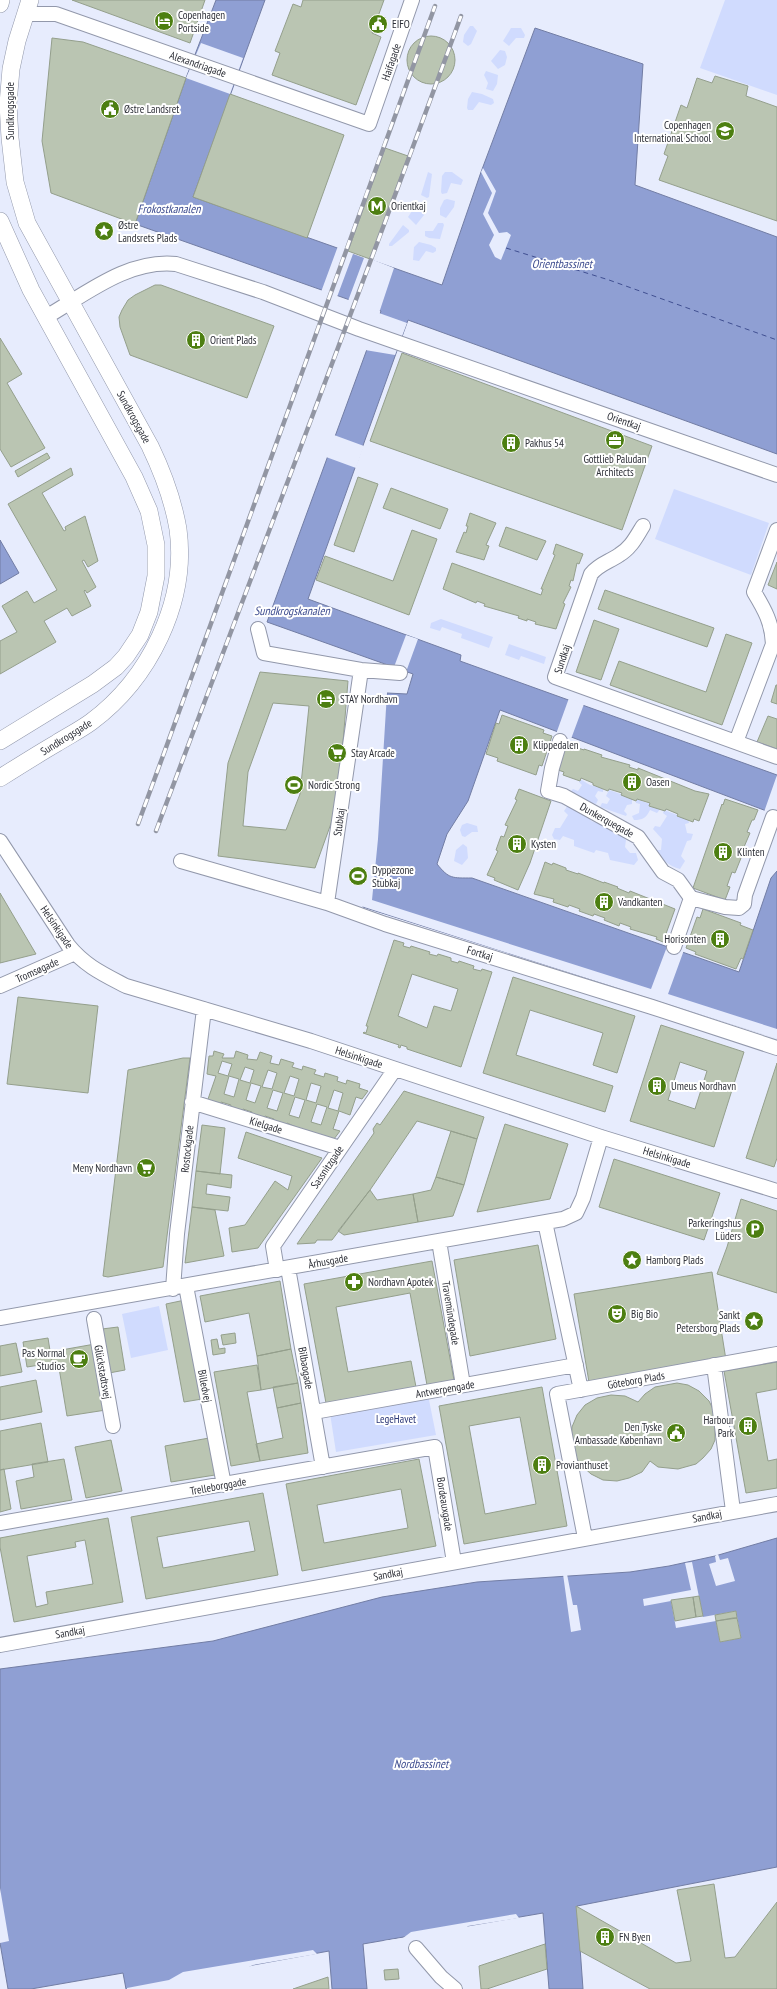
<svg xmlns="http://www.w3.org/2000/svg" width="777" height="1989" viewBox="0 0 777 1989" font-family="'PT Sans Narrow',sans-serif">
<rect width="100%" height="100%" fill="#e7ecfd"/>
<path fill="#d0dbfe" d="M725 0H777V95L700 68Z
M470 26H473L477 31 471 44 468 46 463 42 464 35Z
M511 28H521L525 35 524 38H516L509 46 503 41Z
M500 50 505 51 507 57 505 65 498 69 491 61Z
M486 71 498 75 497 84 493 91 486 89 488 83 484 75Z
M472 92 482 94 493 99 494 103 491 105 479 102 473 110H468L467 108 468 99Z
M428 172 432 174 429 197 427 198 421 195Z
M445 172H452L463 180 461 185 451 183 447 193 442 194 441 192 442 176Z
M447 199 455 201 454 207 446 218 440 215V208L444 200Z
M418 202 427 206 424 215 416 225 408 217Z
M438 223H443L444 225 440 239 429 238 425 236V231H433Z
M403 225 409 230V232L392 246H389V244Z
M419 242 431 245 436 248V251L433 253 426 251 419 261 413 260 414 247Z
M674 489 769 523 751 575 655 539Z
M441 619 493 637 489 648 461 638 462 634 442 627 440 631 430 628 431 623Z
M509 644 546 657 544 664 521 656 519 660 505 655Z
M580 779 590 785 603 788V792L598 791 595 796 598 800 596 804 589 802 570 792 573 789 578 791 582 785 579 782Z
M609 790 632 798V804L627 805 624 811 627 814 626 816 600 807 602 803 607 804 610 799 606 796Z
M636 799 661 808 657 813 650 810C646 818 643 820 634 820L632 816 639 813 640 804 636 803Z
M568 805 590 818 591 821 597 823 600 821 629 836 624 838 626 840 625 847 630 853H636L638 860 634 865 610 860 608 853 596 850 594 853 574 846V840L563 836 560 840 554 839 552 835 555 828H560L568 815 564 811Z
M664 810 688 819 689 823 685 824 687 833 693 834 691 840 687 841 681 856 685 861 680 869C669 866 662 860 656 850H661L662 839 653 829 655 826 660 827 667 816 663 813Z
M467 823 477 826 478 832H472L465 837 462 836 460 830 462 825Z
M463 844 467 847 468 858 462 865 454 861 456 850Z
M159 1306 168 1350 131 1358 122 1314Z
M427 1390 436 1435 336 1452 329 1407Z"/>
<path fill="#8f9fd3" stroke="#727da4" d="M216 0H265L193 197 442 285 481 172 535 28 643 64 635 185 777 237V454L408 320 308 599 461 655 460 661 777 775V815L500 710 468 801 447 834 437 864C449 879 452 878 472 878L739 972 771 878 777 871V1038L363 907 387 693 407 694 413 674 267 622 381 311 135 224 186 78Z
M0 540 19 573 0 584Z
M777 1538V1867L577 1906 583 1989H549L543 1913 363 1944 367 1989H332L329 1951 253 1965 156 1989H126L123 1973 31 1989H8L0 1943V1669L213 1641 382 1597 477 1582 630 1572 669 1566 715 1556Z"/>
<path fill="#e7ecfd" d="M201 43 243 58 230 94 186 78Z
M483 168 496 191 488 213 499 233 507 232 511 235 501 260 495 257 489 245 494 235 483 214 492 193 481 172Z
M338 246 394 268 379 313 407 323 395 355 365 350 379 312 348 301 364 258 353 254 337 297 321 292Z
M334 435 364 446 356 468 326 457Z
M406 635 418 639 406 672 394 667Z
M385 693H387L378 839 372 900 651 989 668 944 684 950 668 994 777 1029V1039L361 906 364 886 358 888 352 887 348 883 347 877 350 870 354 866 361 864 366 865Z
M569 698 584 704 571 739 556 734Z
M777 775V817L764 812Z
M718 1554 720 1560 728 1558 735 1581 716 1586 709 1564 716 1562 715 1556Z
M692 1562 703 1617 736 1611 741 1638 720 1642 716 1621 676 1628 671 1601 644 1606 643 1599 691 1590 685 1563Z
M563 1574H567L573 1605H577L581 1630 571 1632Z
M0 1888 9 1941 0 1943Z
M516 1914 519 1918 468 1926 465 1929 385 1943 383 1941 403 1938 411 1932Z
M313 1950 317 1954 253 1965 245 1969 164 1989H127V1988L169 1980 183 1972Z"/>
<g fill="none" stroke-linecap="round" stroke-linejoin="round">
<path stroke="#404f91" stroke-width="1" stroke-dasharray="5 4" stroke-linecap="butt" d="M506 248 609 280 777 340"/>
</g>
<path fill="#bac5b2" stroke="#949f8c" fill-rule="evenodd" d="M72 0H205L190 43Z
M303 0H384L372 33 381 37 356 105 272 75 280 53 275 51 293 4 301 7Z
M407 60a24 24 0 1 1 48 0a24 24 0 1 1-48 0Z
M52 38 83 42 186 78 135 224 51 193 42 141Z
M715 76 748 86 746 96 777 107V221L659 180 668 156 664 154 681 105 687 108 697 78 712 83Z
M230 94 344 135 307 238 193 197Z
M385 148 408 156 370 259 348 251Z
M155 285H161L274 326 247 398 130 355 120 327 119 317 122 310 128 300 135 295Z
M0 338 22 374 7 383 45 448 11 467 0 449Z
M402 353 652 446 622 530 370 441Z
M47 453 50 458 18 477 15 471Z
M71 468 73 475 42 493 64 531 66 530 65 527 85 516 98 561 88 567 84 560 82 561 96 587 87 593 85 590 84 591 91 606 72 616 67 608 44 621 56 642 0 674V641L17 632 2 606 27 591 34 603 57 590 8 504Z
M358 477 378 484 354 552 334 545Z
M391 488 448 509 440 529 383 508Z
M470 513 496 523 486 545 489 546 484 560 456 552 464 532 466 533 468 526H466Z
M506 527 546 541 537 560 499 546Z
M412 530 437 539 409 615 316 580 325 556 393 581Z
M556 544 583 554 579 564 577 563 573 581 571 580 569 586 571 587 563 603 565 604 556 629 535 624 536 622 527 619V621L518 618 519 616 484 606 485 604 477 601 476 603 443 589 452 563 541 595 543 589H541L555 555 553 554Z
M777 562V589L768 585Z
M605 590 714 628 707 647 598 609Z
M594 620 619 629 601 680 576 672Z
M726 634 752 643 722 725 610 685 619 661 706 692Z
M260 672 348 681 338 804 315 868 218 856 228 763ZM273 703 309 706 300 794 286 830 243 826 248 772Z
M776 685H777V704L771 702Z
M502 715 544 730 543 733 552 736 542 766 539 765 536 775 497 761 498 758 486 754 496 723 499 724Z
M768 716 777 719V749L757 742Z
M564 741 576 745 575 747 584 750V749L602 755 601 757 630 765 629 767 638 770V768L695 791 709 794 699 821 694 819 693 822 677 816 678 814 666 809 665 811 649 806 650 803 637 799 636 801 621 795 622 793 609 789 608 791 593 785V783L581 778 580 781 563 775 564 772 555 769Z
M519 789 551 801 530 863 518 890 494 880 495 878 487 875 498 851 496 850 501 836 504 837 508 826 505 825 517 800 515 799Z
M725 799 758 810 754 820H752L747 832 750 833 744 847 742 846 738 857 741 858 735 873 732 872 727 886 730 887 725 900 693 888 722 804 723 805Z
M545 862 552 865 553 863 566 868V870L578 874V873L604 883V882L618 887 617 888 629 893 630 891 675 909 663 942 656 939 657 937 630 929 631 927 620 923 619 926 604 920 605 918 594 914 593 916 579 911 580 909 569 905 568 907 553 902 554 899 534 894Z
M0 893 36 954 0 963Z
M703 909 741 923 740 925 753 930 743 959 741 958 736 969 695 954 696 952 686 948 697 917 700 918Z
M394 940 404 943 403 946 410 948 411 946 430 952 429 954 437 956 438 954 451 958V961L458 963 459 961 474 966 473 969 481 971 482 969 492 972 461 1067 407 1049V1047L401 1045 400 1048 398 1047 399 1045 363 1033 364 1032 366 1033 368 1026H366ZM412 974 458 989 451 1011 434 1006 427 1028 398 1016Z
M513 977 635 1016 617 1073 593 1065 603 1033 530 1010 516 1055 613 1086 605 1112 483 1073Z
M18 997 98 1006 88 1093 7 1084Z
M661 1025 744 1052 714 1147 630 1121ZM680 1062 707 1071 695 1109 668 1100Z
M214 1051 224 1054 222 1058H234L236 1051 248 1055 247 1059 257 1060 260 1052 272 1056 270 1063 279 1065 281 1059 294 1063 292 1067 302 1070 303 1066 316 1070 314 1074 324 1077 325 1073 338 1077 337 1081 346 1084 347 1080 360 1084 359 1088 368 1091 362 1099 356 1097 350 1115 339 1111 333 1129 340 1131 334 1139 331 1138 329 1141 317 1138 318 1134 309 1131 307 1134 295 1131 296 1127 287 1123 285 1127 273 1123 274 1119 265 1116 263 1120 251 1116 252 1112 243 1109 242 1114 229 1110 231 1105 221 1102 220 1107 207 1102 216 1076 207 1074 209 1056H213ZM222 1061 232 1064 228 1076 218 1073ZM245 1067 254 1070 250 1083 240 1080ZM268 1070 277 1073 272 1089 262 1087ZM229 1076 239 1079 234 1097 224 1094ZM290 1076 299 1079 294 1096 284 1093ZM251 1083 261 1086 255 1103 246 1100ZM311 1083 321 1086 316 1103 306 1100ZM273 1090 283 1093 277 1111 267 1108ZM334 1090 343 1093 338 1111 328 1108ZM295 1097 305 1100 299 1118 289 1115ZM317 1104 327 1107 321 1125 311 1122Z
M183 1058H190L163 1267 108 1277 103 1276 128 1070Z
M777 1063V1158L774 1167 746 1158Z
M404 1091 484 1117 477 1139 417 1121 370 1190 332 1240H317L315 1243 297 1244 374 1133 373 1129 377 1123 380 1125Z
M505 1124 568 1144 550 1199 477 1212Z
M202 1125 225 1128 220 1174 196 1171Z
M451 1131 477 1139 464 1185 436 1177Z
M246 1132 322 1158 258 1248 232 1252 229 1228 245 1225 275 1181 288 1190 292 1176 238 1158Z
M614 1159 720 1193 704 1240 599 1207Z
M196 1171 232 1175 231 1188 207 1184 206 1194 230 1197 228 1211 192 1207Z
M436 1177 464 1185 453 1216 418 1222 413 1194 431 1190Z
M370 1190 377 1200 413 1194 418 1222 344 1235 338 1231Z
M741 1199 777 1211V1293L717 1274 727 1247Z
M192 1207 215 1210 224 1256 185 1263Z
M538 1245 556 1339 470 1356 454 1260Z
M432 1261 454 1380 427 1385 410 1293 336 1307 348 1372 411 1361 416 1387 326 1403 304 1284Z
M712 1272 726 1360 589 1382 574 1294Z
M280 1281 291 1349 257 1356 249 1313 205 1322 200 1296Z
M185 1300 202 1399 184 1402 166 1304Z
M118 1327 125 1370 109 1373 102 1329Z
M235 1333 236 1343 223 1345 221 1335Z
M48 1338 52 1363 27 1367 23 1342Z
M217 1339 219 1349 225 1348V1353L213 1355 211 1340Z
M16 1343 22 1372 0 1376V1346Z
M95 1344 106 1410 67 1416 58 1362 52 1363 50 1352Z
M291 1349 298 1383 261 1390 257 1356Z
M777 1362V1389L756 1393 768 1461 777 1459V1488L746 1493 724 1371Z
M257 1365 261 1390 247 1392 260 1461 231 1466 214 1372Z
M36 1380 42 1412 0 1420V1387Z
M298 1383 301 1403 277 1408 273 1387Z
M677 1383 688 1385 699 1391 709 1401 715 1413V1440L711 1449 703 1458 696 1464 678 1469 658 1467 650 1461 642 1472 629 1478 617 1481 603 1480 591 1474 581 1465 574 1454 571 1441 572 1427 577 1415 585 1405 597 1398 611 1395 625 1396 638 1402 645 1394 655 1387Z
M542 1387 567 1526 464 1544 439 1406ZM520 1417 536 1504 485 1514 469 1426Z
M301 1403 308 1453 260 1461 256 1444 283 1438 277 1408Z
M41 1423 48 1462 0 1470V1431Z
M209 1438 215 1475 171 1482 165 1446Z
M111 1440 122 1491 86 1498 75 1447Z
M64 1459 72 1500 21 1509 16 1481 34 1477 32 1464Z
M419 1459 436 1546 302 1571 286 1484ZM401 1489 408 1528 324 1543 317 1505Z
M4 1469 11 1509 0 1512V1470Z
M263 1493 278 1575 146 1599 131 1517ZM249 1521 255 1551 163 1568 157 1537Z
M108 1518 123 1602 14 1622 0 1547V1538ZM85 1540 93 1584 46 1592 48 1604 36 1607 27 1556 76 1547 75 1542Z
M699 1596 703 1616 696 1617 693 1597Z
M693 1597 696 1617 675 1621 671 1600Z
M736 1611 737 1618 716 1621 715 1615Z
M733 1618H737L741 1638 720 1642 716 1621Z
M714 1884 725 1958 735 1957 777 1902V1989H650L580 1951 576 1906 676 1963 691 1961 677 1890Z
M545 1944 547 1969 487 1989H481L479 1966Z
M398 1969 399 1979 385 1980 384 1970Z
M328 1977 329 1989H293Z"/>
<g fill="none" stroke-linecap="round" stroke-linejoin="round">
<defs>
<path id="minor" d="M26 14H56L369 124 412 0
M46 317C86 294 128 259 176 264L263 292 359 329 777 475
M643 526C636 537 631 548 619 555 609 562 599 564 591 574L555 677 777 757
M258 629 264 653 361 670 400 673
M560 741 552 768 548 791 564 796 638 837 663 872 678 880 691 898 725 907 739 908 744 904 745 895 773 817
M736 742 773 644C772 623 765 610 754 592L777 530
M0 841 68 945C85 966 103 974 126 986L311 1041 601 1137 777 1191
M181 861 327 903 385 924 652 1007 777 1048
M327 903 361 670
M674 947 691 898
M0 986 75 953
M192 1102 340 1148
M545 1222 581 1390
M439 1241 463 1385
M288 1268 323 1467
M277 1270 273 1246 395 1069
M186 1286 224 1485
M173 1289 177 1234 204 1009
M0 1318 563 1219 576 1213 583 1198 601 1137
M94 1319 113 1426
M714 1365 733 1511
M314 1412 576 1365
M0 1523 435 1447 454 1562
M585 1538 557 1394 777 1354
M0 1645 777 1504
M416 1948 441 1977 455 1989"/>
<path id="tertiary" d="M0 4 1 0
M0 221 31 290 134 477 149 511 156 545V576L149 612 140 635 126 656 116 667 93 684 0 741
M0 778C19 766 38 754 57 743 68 736 80 730 91 722 149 679 188 602 178 529 173 500 163 473 150 446L27 223 15 182 10 138 8 104 11 69 17 41 30 0"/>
</defs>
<use href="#minor" stroke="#9298ab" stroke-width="16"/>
<use href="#tertiary" stroke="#9298ab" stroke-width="18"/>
<use href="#minor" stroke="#fff" stroke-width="14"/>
<use href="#tertiary" stroke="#fff" stroke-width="17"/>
<defs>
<path id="rail" d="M138 824C238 552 335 279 435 6
M156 831C258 559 362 288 461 16"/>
</defs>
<use href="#rail" stroke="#9296a3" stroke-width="4.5"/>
<use href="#rail" stroke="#fff" stroke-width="3" stroke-dasharray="9" stroke-linecap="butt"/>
</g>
<defs>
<symbol id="hotel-disc" viewBox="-11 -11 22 22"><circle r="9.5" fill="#4d7f11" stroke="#fff"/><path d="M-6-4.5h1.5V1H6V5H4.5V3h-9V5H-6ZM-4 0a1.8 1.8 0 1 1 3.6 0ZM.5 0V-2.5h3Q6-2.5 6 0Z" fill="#fff"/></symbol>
<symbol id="civic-disc" viewBox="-11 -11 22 22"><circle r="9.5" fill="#4d7f11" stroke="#fff"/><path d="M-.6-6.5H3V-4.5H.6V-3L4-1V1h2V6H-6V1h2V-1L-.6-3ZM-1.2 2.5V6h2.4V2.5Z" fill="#fff"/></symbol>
<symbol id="school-disc" viewBox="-11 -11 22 22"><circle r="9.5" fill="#4d7f11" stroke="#fff"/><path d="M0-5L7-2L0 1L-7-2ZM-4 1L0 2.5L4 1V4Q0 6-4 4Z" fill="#fff"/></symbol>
<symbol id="metro-disc" viewBox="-11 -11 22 22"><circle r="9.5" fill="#4d7f11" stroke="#fff"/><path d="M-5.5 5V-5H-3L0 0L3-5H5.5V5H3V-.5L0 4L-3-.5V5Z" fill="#fff"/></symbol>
<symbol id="sight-disc" viewBox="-11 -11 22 22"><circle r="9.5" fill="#4d7f11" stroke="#fff"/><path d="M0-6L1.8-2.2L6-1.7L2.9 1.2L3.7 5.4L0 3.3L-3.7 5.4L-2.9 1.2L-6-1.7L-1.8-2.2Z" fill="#fff"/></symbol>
<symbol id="building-disc" viewBox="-11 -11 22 22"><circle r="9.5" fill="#4d7f11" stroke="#fff"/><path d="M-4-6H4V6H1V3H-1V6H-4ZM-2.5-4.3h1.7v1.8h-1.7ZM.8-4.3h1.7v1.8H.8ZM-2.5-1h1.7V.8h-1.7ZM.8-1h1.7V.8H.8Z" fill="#fff"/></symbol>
<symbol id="office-disc" viewBox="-11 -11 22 22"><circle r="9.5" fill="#4d7f11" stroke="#fff"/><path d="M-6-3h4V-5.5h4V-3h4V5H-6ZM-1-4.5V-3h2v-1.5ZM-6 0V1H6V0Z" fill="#fff"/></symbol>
<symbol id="supermarket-disc" viewBox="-11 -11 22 22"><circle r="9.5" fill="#4d7f11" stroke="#fff"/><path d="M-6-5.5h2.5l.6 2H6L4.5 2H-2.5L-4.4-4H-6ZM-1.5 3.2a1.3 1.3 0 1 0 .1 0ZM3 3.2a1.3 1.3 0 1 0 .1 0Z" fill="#fff"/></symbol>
<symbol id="stadium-disc" viewBox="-11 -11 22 22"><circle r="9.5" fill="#4d7f11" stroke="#fff"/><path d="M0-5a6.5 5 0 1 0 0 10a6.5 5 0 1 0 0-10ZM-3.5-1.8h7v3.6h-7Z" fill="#fff"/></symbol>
<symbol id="parking-disc" viewBox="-11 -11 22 22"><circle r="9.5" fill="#4d7f11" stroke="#fff"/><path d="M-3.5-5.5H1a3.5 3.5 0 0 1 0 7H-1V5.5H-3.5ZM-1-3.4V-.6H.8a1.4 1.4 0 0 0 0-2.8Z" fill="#fff"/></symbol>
<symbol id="pharmacy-disc" viewBox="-11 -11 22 22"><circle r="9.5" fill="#4d7f11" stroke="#fff"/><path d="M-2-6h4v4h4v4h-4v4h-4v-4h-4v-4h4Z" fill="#fff"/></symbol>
<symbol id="theatre-disc" viewBox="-11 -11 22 22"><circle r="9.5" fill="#4d7f11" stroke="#fff"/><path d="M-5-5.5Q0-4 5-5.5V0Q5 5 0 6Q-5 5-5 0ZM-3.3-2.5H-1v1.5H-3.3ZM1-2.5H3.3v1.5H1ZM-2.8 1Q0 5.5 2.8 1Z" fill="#fff"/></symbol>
<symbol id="cafe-disc" viewBox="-11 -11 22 22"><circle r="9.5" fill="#4d7f11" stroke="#fff"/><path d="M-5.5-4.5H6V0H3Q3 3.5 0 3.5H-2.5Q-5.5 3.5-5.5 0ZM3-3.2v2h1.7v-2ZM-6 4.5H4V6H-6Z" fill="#fff"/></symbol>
</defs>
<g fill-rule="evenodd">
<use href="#hotel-disc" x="153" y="10" width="22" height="22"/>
<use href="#civic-disc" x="367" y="13" width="22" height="22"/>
<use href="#civic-disc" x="99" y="98" width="22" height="22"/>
<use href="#school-disc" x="714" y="120" width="22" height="22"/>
<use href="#metro-disc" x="366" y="195" width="22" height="22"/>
<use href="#sight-disc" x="93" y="220" width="22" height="22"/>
<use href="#building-disc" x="185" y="329" width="22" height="22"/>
<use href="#office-disc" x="604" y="429" width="22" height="22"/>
<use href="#building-disc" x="500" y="432" width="22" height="22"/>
<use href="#hotel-disc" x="315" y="688" width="22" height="22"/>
<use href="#building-disc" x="508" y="734" width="22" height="22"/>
<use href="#supermarket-disc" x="326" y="742" width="22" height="22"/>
<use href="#building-disc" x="621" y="771" width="22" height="22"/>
<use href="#stadium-disc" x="283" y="774" width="22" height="22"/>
<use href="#building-disc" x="506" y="833" width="22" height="22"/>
<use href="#building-disc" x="712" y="841" width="22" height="22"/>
<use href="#stadium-disc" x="347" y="865" width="22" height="22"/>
<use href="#building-disc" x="593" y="891" width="22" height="22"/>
<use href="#building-disc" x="709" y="928" width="22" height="22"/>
<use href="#building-disc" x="646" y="1075" width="22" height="22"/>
<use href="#supermarket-disc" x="135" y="1157" width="22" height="22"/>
<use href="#parking-disc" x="744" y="1218" width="22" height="22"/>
<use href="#sight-disc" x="621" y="1249" width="22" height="22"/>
<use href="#pharmacy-disc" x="343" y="1271" width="22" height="22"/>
<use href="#theatre-disc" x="606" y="1303" width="22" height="22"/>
<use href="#sight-disc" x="743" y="1310" width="22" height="22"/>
<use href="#cafe-disc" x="68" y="1348" width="22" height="22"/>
<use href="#building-disc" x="737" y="1415" width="22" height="22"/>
<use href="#civic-disc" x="665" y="1422" width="22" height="22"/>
<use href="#building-disc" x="531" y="1454" width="22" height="22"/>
<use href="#building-disc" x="594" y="1926" width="22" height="22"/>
</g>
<g text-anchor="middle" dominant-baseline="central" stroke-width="4" stroke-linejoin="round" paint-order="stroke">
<g font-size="11" fill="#2d2f37" stroke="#fff" text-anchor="start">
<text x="178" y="15">Copenhagen<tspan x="178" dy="13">Portside</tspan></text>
<text x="392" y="24">EIFO</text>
<text x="124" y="109">Østre Landsret</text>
<text x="711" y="125" text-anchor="end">Copenhagen<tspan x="711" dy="13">International School</tspan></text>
<text x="391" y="206">Orientkaj</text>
<text x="118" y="225">Østre<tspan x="118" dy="13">Landsrets Plads</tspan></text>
<text x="210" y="340">Orient Plads</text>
<text x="525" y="443">Pakhus 54</text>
<text x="615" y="459" text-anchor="middle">Gottlieb Paludan<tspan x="615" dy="13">Architects</tspan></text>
<text x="340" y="699">STAY Nordhavn</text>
<text x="533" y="745">Klippedalen</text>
<text x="351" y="753">Stay Arcade</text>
<text x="646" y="782">Oasen</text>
<text x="308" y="785">Nordic Strong</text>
<text x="531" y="844">Kysten</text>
<text x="737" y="852">Klinten</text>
<text x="372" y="870">Dyppezone<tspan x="372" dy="13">Stubkaj</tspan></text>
<text x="618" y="902">Vandkanten</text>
<text x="706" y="939" text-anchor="end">Horisonten</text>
<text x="671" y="1086">Umeus Nordhavn</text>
<text x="132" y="1168" text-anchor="end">Meny Nordhavn</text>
<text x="741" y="1223" text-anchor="end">Parkeringshus<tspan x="741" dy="13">Lüders</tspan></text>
<text x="646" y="1260">Hamborg Plads</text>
<text x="368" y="1282">Nordhavn Apotek</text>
<text x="631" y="1314">Big Bio</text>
<text x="740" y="1315" text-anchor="end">Sankt<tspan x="740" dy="13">Petersborg Plads</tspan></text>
<text x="65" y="1353" text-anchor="end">Pas Normal<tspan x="65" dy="13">Studios</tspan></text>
<text x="734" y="1420" text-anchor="end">Harbour<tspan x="734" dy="13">Park</tspan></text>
<text x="662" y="1427" text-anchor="end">Den Tyske<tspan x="662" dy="13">Ambassade København</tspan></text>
<text x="556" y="1465">Provianthuset</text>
<text x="619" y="1937">FN Byen</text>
</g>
<g font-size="11" fill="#2d2f37" stroke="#fff">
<text transform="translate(391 62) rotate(-71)">Haifagade</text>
<text transform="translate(198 64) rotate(19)">Alexandriagade</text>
<text transform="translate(10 111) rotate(-90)">Sundkrogsgade</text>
<text transform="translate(134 417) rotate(61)">Sundkrogsgade</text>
<text transform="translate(624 421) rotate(19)">Orientkaj</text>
<text transform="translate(562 659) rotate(-72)">Sundkaj</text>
<text transform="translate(66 737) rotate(-32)">Sundkrogsgade</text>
<text transform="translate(607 820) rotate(29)">Dunkerquegade</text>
<text transform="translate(339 822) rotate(-82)">Stubkaj</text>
<text transform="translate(57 927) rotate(56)">Helsinkigade</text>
<text transform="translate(480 953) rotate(17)">Fortkaj</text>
<text transform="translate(37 970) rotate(-24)">Tromsøgade</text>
<text transform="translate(359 1057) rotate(18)">Helsinkigade</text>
<text transform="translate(266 1125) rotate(17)">Kielgade</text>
<text transform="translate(187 1149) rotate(-84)">Rostockgade</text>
<text transform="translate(667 1157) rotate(17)">Helsinkigade</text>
<text transform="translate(327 1167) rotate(-56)">Sassnitzgade</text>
<text transform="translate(328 1261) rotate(-10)">Århusgade</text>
<text transform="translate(451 1313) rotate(81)">Travemündegade</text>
<text transform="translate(306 1368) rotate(80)">Bilbaogade</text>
<text transform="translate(103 1372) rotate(80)">Glückstadtsvej</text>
<text transform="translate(636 1380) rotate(-10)">Göteborg Plads</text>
<text transform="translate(205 1386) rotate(79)">Billedvej</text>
<text transform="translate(445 1389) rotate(-10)">Antwerpengade</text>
<text transform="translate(218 1486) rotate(-10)">Trelleborggade</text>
<text transform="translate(445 1504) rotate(81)">Bordeauxgade</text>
<text transform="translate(707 1516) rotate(-11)">Sandkaj</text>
<text transform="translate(388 1574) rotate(-11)">Sandkaj</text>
<text transform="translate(70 1632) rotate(-10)">Sandkaj</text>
</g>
<g font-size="11" fill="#2c3878" stroke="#fff">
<text x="396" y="1419">LegeHavet</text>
</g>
<g font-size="12" font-style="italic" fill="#404f91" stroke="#fff">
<text x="169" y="208">Frokostkanalen</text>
<text x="562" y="263">Orientbassinet</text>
<text x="292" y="610">Sundkrogskanalen</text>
<text x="421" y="1763">Nordbassinet</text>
</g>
</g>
</svg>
